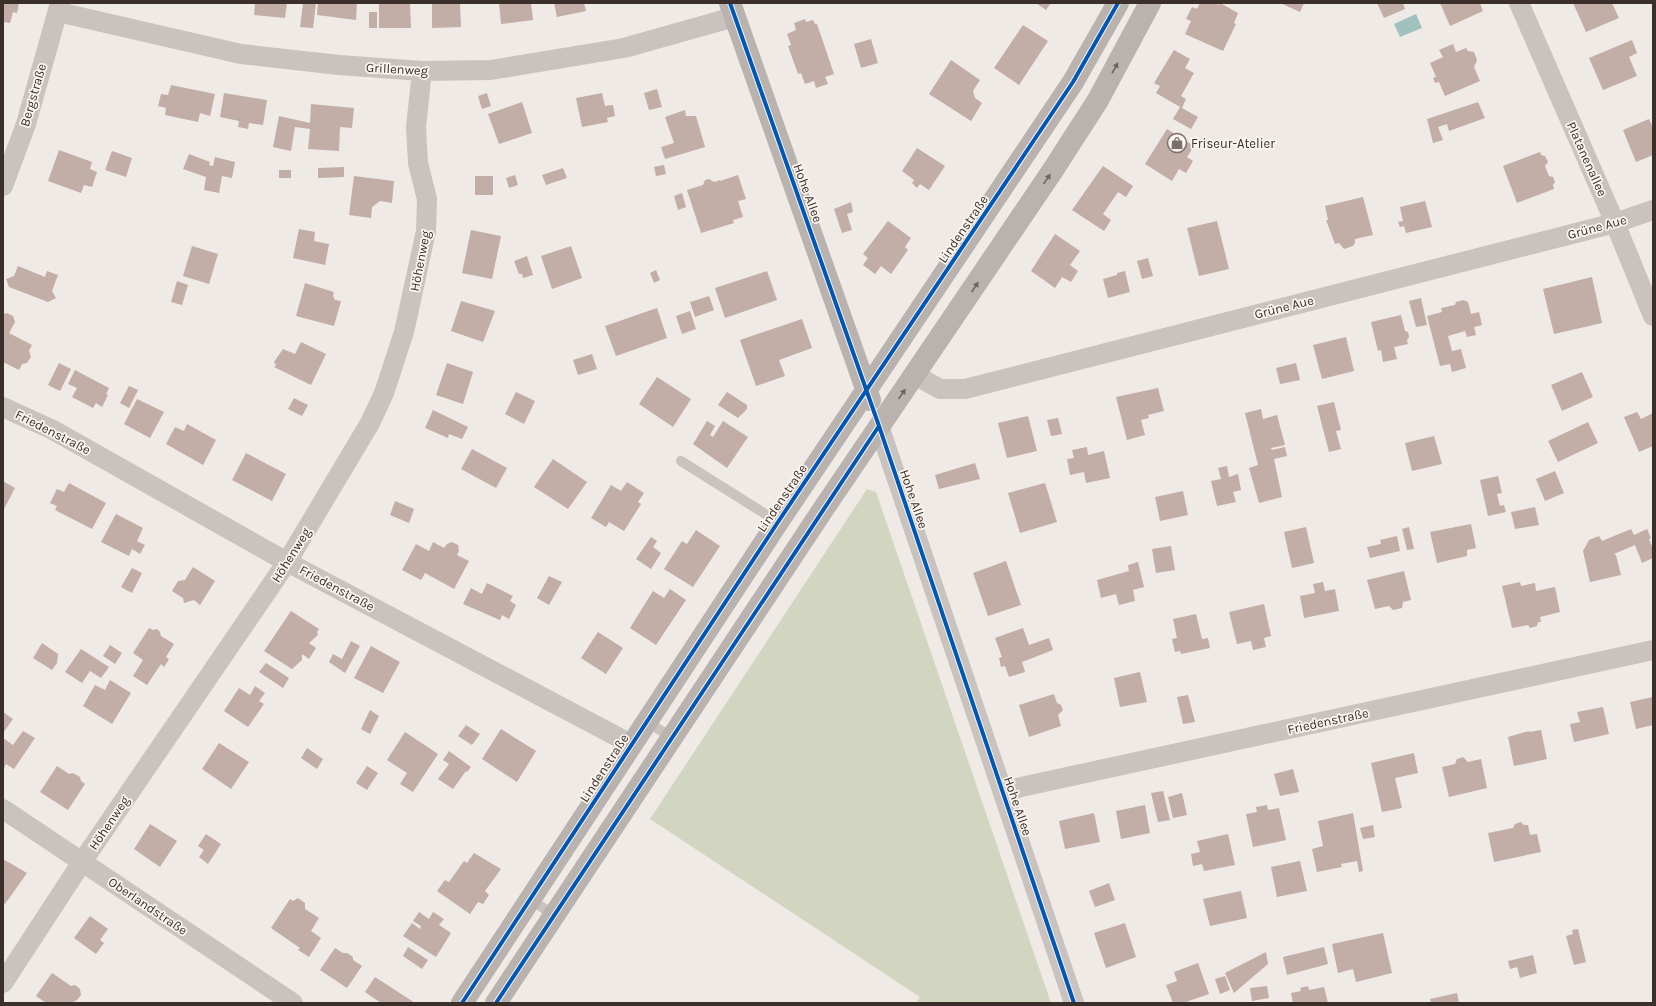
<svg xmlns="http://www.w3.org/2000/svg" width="1656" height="1006" viewBox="0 0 1656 1006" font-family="Karla,sans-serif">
<rect width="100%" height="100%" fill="#efeae5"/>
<path fill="#d2d5c0" d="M867 489 876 492 1051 1003H916L920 997 650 819Z"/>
<path fill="#a1c1bf" d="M1416 14 1422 28 1400 37 1394 24Z"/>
<path fill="#c2ada7" d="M3 3H19L17 13 13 12 10 23 3 22Z
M255 3H287L285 18 254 15Z
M303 3H316L313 28 300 27Z
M318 3H357L356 20 317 15Z
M379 3H410L411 28H379Z
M432 3H460L461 27 432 28Z
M499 3H531L533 20 501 24Z
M554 3H584L586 11 557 17Z
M1036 3H1051L1046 10Z
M1200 3H1215L1219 5 1220 3 1238 13 1234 23 1236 24 1223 51 1185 34 1191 21 1186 19 1192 7 1197 9Z
M1280 3H1304L1300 12Z
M1377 3H1403L1405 9 1384 18Z
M1440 3H1480L1483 11 1450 26Z
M1573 3H1612L1619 18 1586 32Z
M369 12H377V28H369Z
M805 19 806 22 813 20 815 24H817L834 74 825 77 828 84 816 88 814 81 805 84 801 73 798 74 788 46 791 45 787 34 796 30 794 23Z
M1023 25 1048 41 1019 85 994 68Z
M871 39 878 63 861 68 854 44Z
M1632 40 1637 53 1629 57 1637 76 1603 90 1589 58Z
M1453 44 1456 52 1466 48 1468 51 1474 52 1477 60 1474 67 1480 81 1445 96 1439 82 1435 83 1433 78 1436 77 1430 63 1443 57 1439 50Z
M1174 50 1190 59 1185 68 1194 73 1181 96 1186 99 1182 108 1198 117 1191 129 1173 119 1180 107 1156 93 1160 86 1154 83Z
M951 60 980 80 973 91 975 98 982 103 971 121 929 94Z
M171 85 215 94 210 116 200 113 198 122 165 115 166 108 158 106 161 94 168 95Z
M657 89 662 107 649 110 644 93Z
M224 93 267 100 263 125 249 123 248 129 238 127 239 121 220 117Z
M487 93 491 106 482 109 478 96Z
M602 93 605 106 613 105 615 116 607 118 608 122 582 127 576 98Z
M522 102 532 133 499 144 488 114Z
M1478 102 1485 118 1449 131 1447 124 1438 127 1443 140 1433 143 1427 119Z
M311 104 354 108 352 128 340 127 339 151 308 149 310 129 295 127 291 151 273 147 279 116 310 123Z
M685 110 686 116H696L705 147 665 159 661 147 674 143 665 117Z
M1649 119 1653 128V155L1636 162 1623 130Z
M1167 129 1194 146 1187 157 1193 161 1186 173 1179 169 1172 181 1145 164Z
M917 148 945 166 929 190 920 184 917 188 912 183 914 180 902 171Z
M59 150 92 162 90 169 97 172 92 187 84 185 81 193 48 181Z
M112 151 132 158 126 177 105 170Z
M1540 152 1541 155 1545 156 1548 162 1545 166 1549 176 1553 177 1555 182 1553 185 1554 189 1517 203 1503 166Z
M189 154 210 162 209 165 213 166 215 157 235 162 232 178 222 176 219 193 204 190 206 177 183 169Z
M664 165 666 174 656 176 654 167Z
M1103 166 1133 186 1126 197 1118 192 1103 214 1111 220 1104 231 1072 210Z
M344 167V177L318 178V168Z
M563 168 567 178 546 185 542 175Z
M279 170H291V178H279Z
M515 175 518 185 509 188 506 178Z
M738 175 746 199 738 201 743 217 733 220 734 223 701 233 687 190 703 185 705 180 709 179 714 182 720 180V181Z
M354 176 394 181 392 203 380 201 372 207 371 218 349 215Z
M475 176H493V195H475Z
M682 193 686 207 678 210 674 196Z
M1363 197 1373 235 1355 239V243L1353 246 1344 249 1339 243 1335 244 1326 220H1328L1325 206Z
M1425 201 1432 227 1406 233 1404 226 1400 227 1398 222 1403 221 1400 207Z
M851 202 853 212 847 214 852 230 842 233 834 209Z
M888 221 911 238 905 247 908 250 891 274 881 266 875 274 863 265 868 258 863 254Z
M1217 221 1229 269 1199 276 1187 228Z
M299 229 315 232 314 241 329 244 325 265 293 258Z
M471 230 501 236 492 279 462 273Z
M1055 234 1080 251 1070 265 1078 271 1071 282 1062 277 1055 288 1031 271Z
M192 246 218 254 209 284 183 276Z
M571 246 582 278 552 289 541 256Z
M527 256 533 275 523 278 522 274H519L514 261Z
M1148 258 1153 276 1142 279 1137 261Z
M18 266 45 277 47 271 58 275 52 291 56 298 48 302 9 287 6 279 14 276Z
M656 270 660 280 654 283 650 273Z
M767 271 777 300 725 318 715 288Z
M1125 271 1130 292 1108 298 1103 279 1117 275V273Z
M1592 277 1602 323 1554 334 1543 289Z
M177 281 188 285 182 305 171 302Z
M305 283 334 292 333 296 335 300 341 301 334 326 296 316Z
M709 296 714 310 695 317 690 302Z
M1421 298 1427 325 1416 327 1409 301Z
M1463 300 1468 302 1471 314 1479 312 1482 325 1474 327 1476 335 1467 337 1465 331 1448 336 1452 351 1461 349 1466 368 1452 372 1450 364 1440 366 1427 316 1442 312 1441 308 1455 305 1456 302Z
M461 301 495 311 483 342 451 331Z
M657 308 667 338 616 356 605 326Z
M690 311 696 329 682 334 676 316Z
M7 313 13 316 15 322 9 333 32 345 29 351 31 357 27 363 22 364 19 370 3 362V314Z
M1401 315 1405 331 1408 332 1409 337 1407 340 1408 344 1394 347 1397 359 1383 362 1381 350 1378 351 1371 322Z
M802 319 812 348 779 360 785 376 756 386 740 340Z
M1346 337 1354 371 1322 379 1313 345Z
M301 342 326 354 311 385 274 367 276 365 274 362 283 349 295 354Z
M592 354 597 369 578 375 573 360Z
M59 363 71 369 60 391 48 385Z
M447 363 473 372 463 404 436 395Z
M1296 363 1300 380 1280 384 1276 368Z
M75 370 109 388 106 394 108 395 102 407 96 403 93 408 72 397 77 388 68 384Z
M1582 372 1593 397 1562 411 1551 385Z
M657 377 691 399 673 427 639 404Z
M129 386 138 390 129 408 120 403Z
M1158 388 1164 411 1148 415 1149 418 1141 420 1145 435 1127 440 1116 397Z
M516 392 535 401 524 424 505 414Z
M727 392 747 405V409L738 418 718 405Z
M294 398 308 405 302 416 288 409Z
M137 399 164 412 150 438 124 424Z
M1334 402 1341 430 1336 431 1341 449 1329 452 1317 406Z
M1261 409 1263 419 1277 415 1285 445 1271 448 1272 450 1285 447 1287 456 1274 459 1282 497 1259 503 1249 468 1258 465 1245 413Z
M433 410 468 427 462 439 449 434 448 438 425 428Z
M1637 412 1641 419 1653 413V446L1639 452 1624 417Z
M1028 416 1037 451 1007 458 998 423Z
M1058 418 1062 434 1051 436 1047 420Z
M707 421 715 426 710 435 713 437 723 421 748 437 727 468 693 444Z
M1588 422 1598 443 1558 462 1548 441Z
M187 424 216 440 203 465 166 444 175 427 184 431Z
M1434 436 1442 464 1412 471 1405 443Z
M1087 447 1088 455 1104 451 1110 478 1086 483 1084 472 1070 475 1067 459 1074 458 1072 450Z
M472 449 507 468 496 488 461 469Z
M246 453 286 474 272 501 232 480Z
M553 459 587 482 568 509 534 487Z
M975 463 980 479 939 489 935 475Z
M1227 466 1229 477 1238 474 1241 490 1233 492 1236 502 1217 506 1211 481 1221 479 1218 468Z
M1555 471 1564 493 1545 501 1536 479Z
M1498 476 1502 493 1497 494 1500 506 1504 505 1506 512 1488 516 1480 480Z
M3 481 15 488 3 511Z
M627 482 644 493 638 502 641 504 624 531 609 522 606 527 591 518 611 485 621 491Z
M69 483 106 503 92 529 55 510 57 506 50 503 57 489 64 492Z
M1045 483 1057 522 1020 533 1008 493Z
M1183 491 1188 515 1160 521 1155 497Z
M395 501 414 509 409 523 390 515Z
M1535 507 1539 525 1515 529 1511 512Z
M116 514 143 528 137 541 145 545 140 554 132 549 129 556 101 542Z
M1471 524 1476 548 1467 550V556L1437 563 1430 532Z
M1306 527 1314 563 1292 568 1284 532Z
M1409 527 1414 549 1407 550 1402 529Z
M1631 529 1634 535 1647 529 1651 538 1649 539 1653 549V558L1642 563 1635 545 1614 554 1616 555 1621 575 1590 582 1583 551 1589 540 1599 536 1602 541Z
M696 530 720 546 693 587 664 569 682 541 687 544Z
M1397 536 1400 551 1370 558 1367 547 1381 544 1380 540Z
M651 537 657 541 653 547 661 553 651 569 636 559Z
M433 542 444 548 447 544 452 542 458 545 459 551 457 555 469 561 454 589 425 573 421 580 402 570 416 544 429 551Z
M1171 546 1175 570 1156 573 1152 549Z
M1006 561 1021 605 988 616 973 573Z
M1138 562 1144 587 1133 590 1135 601 1119 605 1116 594 1101 598 1097 580 1129 571 1128 565Z
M193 567 215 581 200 605 194 600 184 603 183 598 172 591 178 581 185 580Z
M132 568 142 573 132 593 121 587Z
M1404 571 1411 600 1403 602 1402 608 1393 610 1389 606 1375 609 1367 580Z
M549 576 562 582 549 605 537 598Z
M1323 582 1325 591 1335 589 1339 611 1304 618 1300 596 1315 593 1313 584Z
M1520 582 1521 586 1535 583 1536 591 1555 587 1560 612 1540 617 1541 622H1538L1537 626 1530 628 1528 625 1512 628 1502 586Z
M487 583 513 596 510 601 516 605 509 619 502 615 500 620 463 604 471 588 482 594Z
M670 589 686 600 656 645 630 628 653 591 664 598Z
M1264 604 1271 636 1264 638 1266 647 1253 650 1251 641 1237 644 1229 612Z
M291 611 319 629 317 632 318 635 309 643 316 648 309 659 302 654V660L292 669 264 651Z
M1196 614 1202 639 1208 638 1210 648 1181 654 1180 651 1175 652 1172 639 1177 638 1173 619Z
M149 628 153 630 157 629 160 632 161 636 174 644 166 657 169 659 164 667 161 664 147 685 133 676 143 660 133 653Z
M1023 628 1029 645 1049 638 1053 650 1022 662 1025 672 1009 677 1005 666 1001 667 999 658 1002 657 995 638Z
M598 632 623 648 606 674 581 658Z
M351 641 360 646 345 673 329 662 333 654 342 659Z
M42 643 58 654 57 663 52 670 33 658Z
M110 645 122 653 115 664 103 656Z
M371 646 400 662 383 693 354 678Z
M81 649 109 667 101 678 90 671 82 683 65 672Z
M266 663 289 678 283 688 259 672Z
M1140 672 1147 702 1120 707 1114 678Z
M110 680 131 693 112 724 83 706 95 685 105 690Z
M255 686 265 693 259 701 264 704 248 727 224 711 239 688 250 695Z
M1054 694 1057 703 1061 705 1063 710 1058 715 1061 726 1029 737 1019 705Z
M1188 695 1195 722 1183 724 1177 697Z
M1653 697V725L1636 729 1630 702Z
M1603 707 1609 734 1574 742 1570 724 1580 722 1577 712Z
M370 710 379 716 370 734 361 729Z
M3 712 13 719 3 733Z
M466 725 480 734 472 745 458 736Z
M501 729 536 751 517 782 482 759Z
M1541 730 1547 759 1514 766 1508 737 1529 731V732Z
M23 731 35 738 14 769 6 764 4 768 3 738 13 745Z
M405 732 438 754 413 792 400 784 407 773 387 760Z
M219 743 249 762 231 789 202 769Z
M307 748 323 759 317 769 301 758Z
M449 751 471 767 467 772 466 771 453 789 438 779 449 764 443 760Z
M1414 753 1418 773 1395 778 1402 808 1382 812 1371 763Z
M1463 757 1468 762 1481 759 1487 788 1449 797 1442 767 1455 764 1457 759Z
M57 766 69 774 73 773 80 777 81 781 85 784 68 810 40 792Z
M367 766 378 773 367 790 356 783Z
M1293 769 1299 792 1280 796 1274 774Z
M1163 791 1170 820 1158 822 1151 793Z
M1182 793 1187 815 1173 818 1168 797Z
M1145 805 1150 833 1121 839 1116 811Z
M1267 805 1268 810 1279 808 1286 840 1253 847 1246 814 1257 812 1256 807Z
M1094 813 1100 842 1065 849 1059 821Z
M1353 813 1363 871 1359 872 1357 861 1341 864 1342 867 1317 872 1312 849 1323 846 1318 821Z
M1521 822 1524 825H1528L1530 835 1537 834 1541 852 1494 862 1488 833 1513 828 1515 824Z
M150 824 177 841 160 867 134 849Z
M1373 825 1375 837 1363 839 1360 828Z
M206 834 221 844 208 864 199 857 204 850 198 846Z
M1228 834 1235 865 1204 871 1202 864 1193 866 1191 854 1200 852 1197 841Z
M474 853 501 869 485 891 489 895 483 904 478 902 470 914 437 891 445 880 449 882 464 861 467 863Z
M3 859 27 873 5 904 3 903Z
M1300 861 1307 891 1277 897 1271 867Z
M1109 883 1115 900 1095 907 1089 891Z
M1241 891 1247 918 1210 926 1203 899Z
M298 898 305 903V909L319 918 311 931 321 938 309 957 298 950 300 948 271 928 290 899 293 901Z
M419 912 429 919 433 912 444 919 439 925 451 933 436 957 403 936 412 923 420 929 421 926 413 921Z
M90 916 108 929 100 940 104 943 96 954 74 938Z
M1125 923 1136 957 1106 968 1094 933Z
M1578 929 1586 962 1574 965 1566 936 1573 934 1572 930Z
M1383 933 1392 973 1356 982 1353 969 1338 973 1332 944Z
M408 947 428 960 422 969 403 956Z
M1324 947 1328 964 1287 975 1283 957Z
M335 948 343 953H347L353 957V960L362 966 347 988 320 970Z
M1266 952 1268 964 1234 993 1225 973Z
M1533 955 1537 973 1520 978 1517 967 1510 969 1508 961Z
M1198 963 1209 994 1183 1003H1173L1166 985 1177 981 1174 972Z
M52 973 71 986 75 985 80 989 81 995 77 1000 71 1003H46L36 996Z
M1225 976 1230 990 1220 994 1215 979Z
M375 977 392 988 415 1003H381L365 992Z
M1267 986 1269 998 1252 1001 1250 988Z
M1308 986 1309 990 1324 987 1328 1003H1293L1291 993 1301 991 1300 988Z
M1457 993 1459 1003H1431L1430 999Z"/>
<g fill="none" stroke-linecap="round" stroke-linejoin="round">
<path stroke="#c9c2be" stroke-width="10" d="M681 461 778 522
M646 721 671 737
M531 900 554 915"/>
<path stroke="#c9c2be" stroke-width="20" d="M1519 3 1615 223 1653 316
M58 12 241 54 339 65 422 71 491 70 624 48 734 17
M3 186 26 124 60 3
M915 375 940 389H965L1615 223 1653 210
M3 407 53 430 287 562 631 744
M879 426 1074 1003
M1003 793 1021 787 1653 650
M3 809 293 1003
M3 983 82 862 287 562 370 423 384 393 404 332 426 231 427 199 418 163 416 127 422 71"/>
<path stroke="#b9b2ae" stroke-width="22" d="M730 3 870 400
M462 1003 778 522 1073 82 1118 3
M496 1003 824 508 1053 170 1098 100 1150 3"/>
<defs>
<path id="cycleway" d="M730 3 879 426 1074 1003
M462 1003 778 522 1073 82 1118 3
M496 1003 879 426"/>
</defs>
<use href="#cycleway" stroke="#fbf4ee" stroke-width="6"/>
<use href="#cycleway" stroke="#0057b8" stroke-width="4"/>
</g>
<defs><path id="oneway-solid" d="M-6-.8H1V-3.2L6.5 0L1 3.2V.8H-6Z"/></defs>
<g fill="#6d635f">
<use href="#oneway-solid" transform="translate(1115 68) rotate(-61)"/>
<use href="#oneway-solid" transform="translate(1047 179) rotate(-56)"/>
<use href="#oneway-solid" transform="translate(975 287) rotate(-56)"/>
<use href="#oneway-solid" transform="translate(902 394) rotate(-55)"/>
</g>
<defs>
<symbol id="shop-ring" viewBox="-11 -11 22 22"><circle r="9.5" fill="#fbf4ee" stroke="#79706c" stroke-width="1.5"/><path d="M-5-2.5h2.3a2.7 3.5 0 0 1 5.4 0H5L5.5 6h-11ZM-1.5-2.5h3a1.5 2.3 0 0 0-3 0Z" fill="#79706c"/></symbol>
</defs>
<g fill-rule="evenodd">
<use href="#shop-ring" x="1166" y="132" width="22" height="22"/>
</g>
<g text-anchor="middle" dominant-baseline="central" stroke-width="3.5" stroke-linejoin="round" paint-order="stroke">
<g font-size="13" fill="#3a2f2b" stroke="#fbf4ee">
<text transform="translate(397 69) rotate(3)">Grillenweg</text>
<text transform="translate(33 95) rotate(-74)">Bergstraße</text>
<text transform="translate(1587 159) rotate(66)">Platanenallee</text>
<text transform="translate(808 193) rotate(70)">Hohe Allee</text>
<text transform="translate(1597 227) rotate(-15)">Grüne Aue</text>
<text transform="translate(963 229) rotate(-56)">Lindenstraße</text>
<text transform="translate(420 261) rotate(-79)">Höhenweg</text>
<text transform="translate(1284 307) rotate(-14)">Grüne Aue</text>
<text transform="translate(53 432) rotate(27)">Friedenstraße</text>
<text transform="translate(782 498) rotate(-56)">Lindenstraße</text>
<text transform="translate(914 499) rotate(71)">Hohe Allee</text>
<text transform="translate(291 555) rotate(-58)">Höhenweg</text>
<text transform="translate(337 588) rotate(28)">Friedenstraße</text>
<text transform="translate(1328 721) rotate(-12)">Friedenstraße</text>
<text transform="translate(604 768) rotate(-57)">Lindenstraße</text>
<text transform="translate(1018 806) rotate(71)">Hohe Allee</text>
<text transform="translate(109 823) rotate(-56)">Höhenweg</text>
<text transform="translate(148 906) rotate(34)">Oberlandstraße</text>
</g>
<g font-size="13" fill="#3a2f2b" stroke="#fbf4ee" text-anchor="start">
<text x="1191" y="143">Friseur-Atelier</text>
</g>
</g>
<rect width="1656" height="1006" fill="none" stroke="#3a2f2b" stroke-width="8"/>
</svg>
